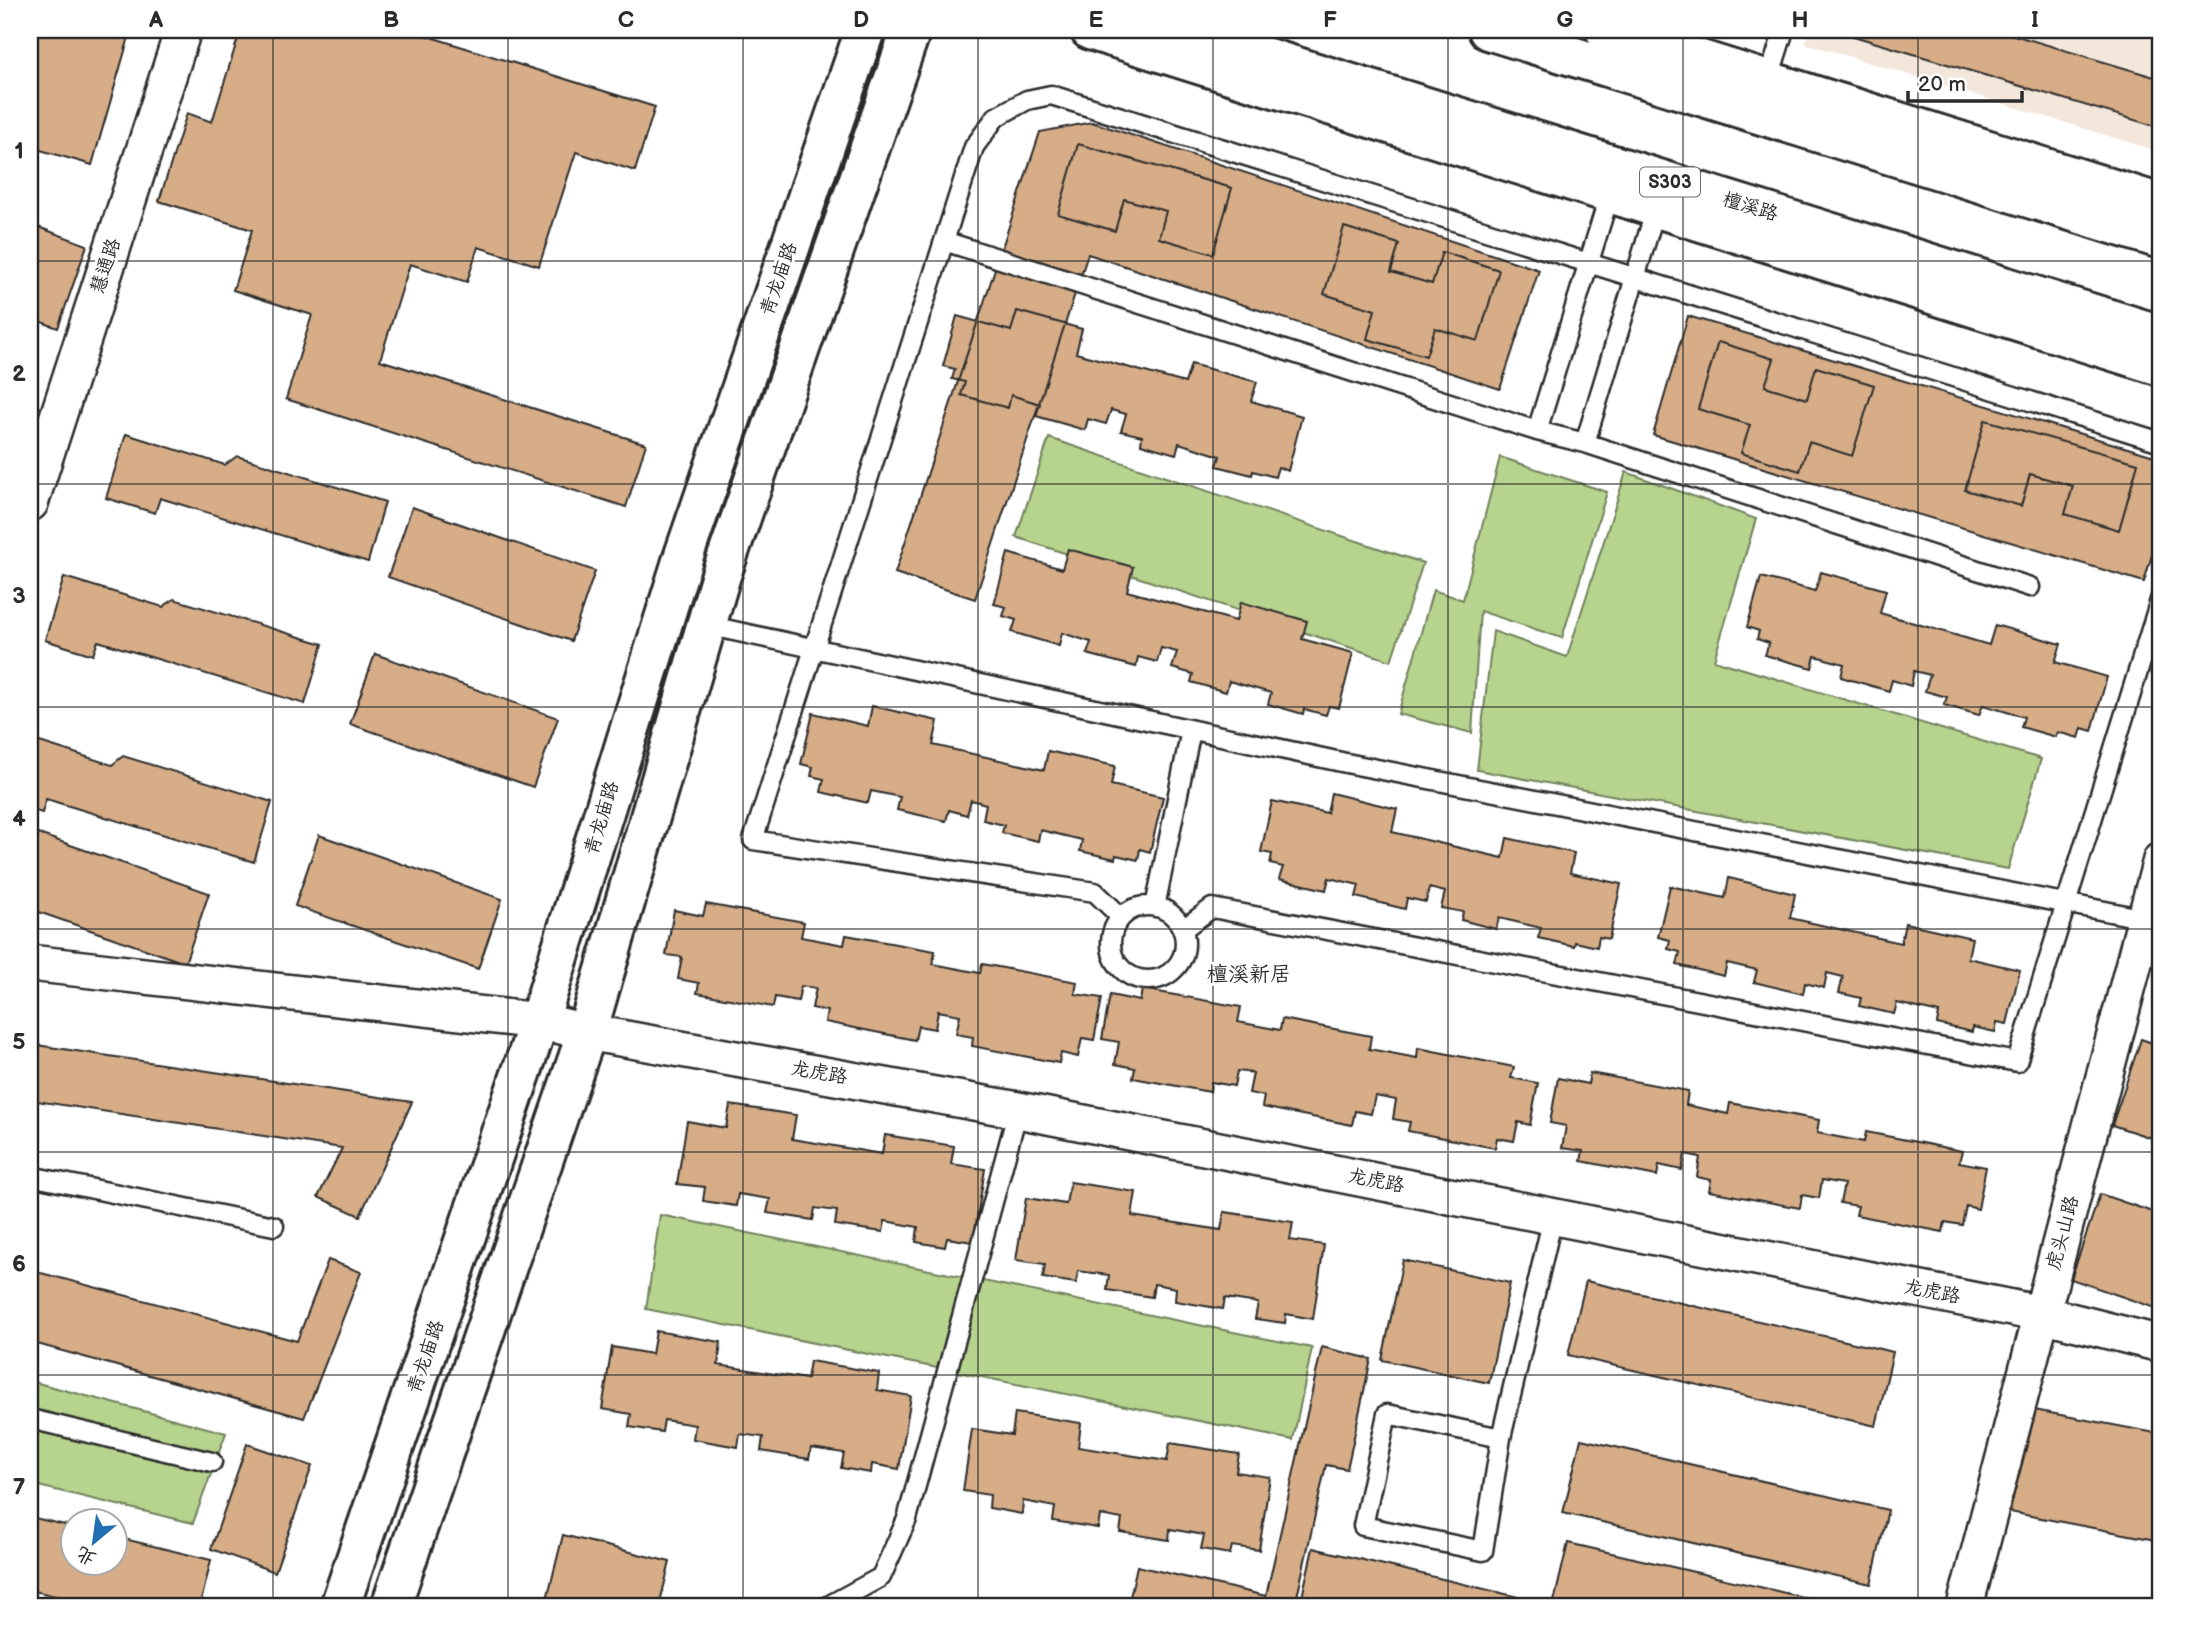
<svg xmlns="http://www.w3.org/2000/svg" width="2191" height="1636" viewBox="0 0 2191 1636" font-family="'Balsamiq Sans','LXGW WenKai TC',sans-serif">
<rect width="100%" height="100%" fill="#fff"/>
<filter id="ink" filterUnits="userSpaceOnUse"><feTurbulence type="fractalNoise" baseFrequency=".0143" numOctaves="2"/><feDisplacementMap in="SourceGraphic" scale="14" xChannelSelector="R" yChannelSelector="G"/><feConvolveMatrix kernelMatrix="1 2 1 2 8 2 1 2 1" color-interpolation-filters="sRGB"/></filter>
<g filter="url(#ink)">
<path fill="#f3e6db" d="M1809 30H2161V152L1805 43Z"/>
<path fill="#b6d48d" stroke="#70805c" stroke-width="2" d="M1049 438 1423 563 1391 661 1016 537Z
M1500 457 1607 492 1562 638 1480 611 1472 733 1398 714 1433 590 1463 600Z
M1626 472 1756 519 1714 660 2041 759 2008 869 1477 770 1493 631 1567 657Z
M660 1215 1312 1348 1293 1440 646 1309Z
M30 1381 226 1433 193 1523 30 1484Z"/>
<path fill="#d6ad87" stroke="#2b2b2b" stroke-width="2" d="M30 30H131L92 165 30 147Z
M217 30H419L418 33 655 107 635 171 576 152 539 266 478 247 467 282 410 264 380 360 646 444 626 507 286 399 312 315 233 290 252 230 159 201 187 113 212 122 238 38 216 32Z
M1840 30H1997L2161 79V128L1840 32Z
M1092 122 1539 270 1500 389 1088 254 975 599 895 573 1040 132Z
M1078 144 1232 188 1213 254 1159 238 1166 211 1124 199 1115 231 1058 214Z
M30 224 87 245 58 328 30 318Z
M1344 227 1399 244 1391 272 1432 284 1442 252 1499 270 1478 341 1435 328 1426 356 1367 339 1375 310 1324 294Z
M1017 311 1082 329 1076 353 1185 383 1191 364 1257 382 1251 401 1302 416 1288 471 1278 467 1275 477 1253 471 1252 475 1217 466 1220 456 1179 443 1176 454 1141 444 1142 436 1121 431 1126 414 1111 410 1106 424 1088 419 1085 430 1036 416 1040 404 1011 395 1008 408 961 395 965 382 952 379 955 369 943 366 957 316 1011 331Z
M1688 316 2161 458V524L2144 582 1653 435Z
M1718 342 1774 359 1765 386 1807 399 1816 367 1874 385 1852 456 1809 442 1800 471 1741 453 1750 425 1698 409Z
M1985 420 2138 463 2119 530 2065 514 2073 486 2030 474 2021 506 1965 490Z
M126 434 225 465 237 456 385 502 368 562 160 498 155 513 106 498Z
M412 507 595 571 571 641 388 577Z
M1068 549 1133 567 1127 591 1236 621 1241 602 1307 621 1302 639 1353 653 1339 708 1329 706 1326 715 1304 709 1303 714 1268 704 1271 693 1229 681 1226 692 1191 682 1193 674 1172 668 1177 652 1161 648 1157 662 1138 657 1136 667 1087 654 1091 642 1062 633 1059 646 1012 632 1016 620 1003 616 1006 607 994 604 1008 553 1062 569Z
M1821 572 1886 590 1880 613 1989 645 1995 625 2061 644 2055 662 2107 677 2092 731 2082 728 2079 738 2057 732 2056 737 2021 727 2024 717 1983 705 1979 715 1944 705 1947 697 1925 691 1930 675 1914 671 1911 686 1892 680 1889 691 1841 677 1844 664 1815 656 1812 668 1765 655 1769 643 1757 639 1759 631 1747 627 1761 577 1815 591Z
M64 577 163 607 174 599 323 644 305 704 98 641 93 655 45 640Z
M375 654 558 718 533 787 350 724Z
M872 706 938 721 933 745 1044 770 1048 751 1115 766 1111 785 1163 797 1150 852 1140 849 1138 860 1116 855 1115 859 1080 851 1082 840 1040 830 1038 841 1002 833 1004 825 983 820 986 804 971 800 967 815 949 810 946 821 897 810 900 797 871 791 868 803 821 792 824 779 811 776 813 767 801 764 813 713 868 726Z
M30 739 112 765 123 756 272 802 254 862 46 799 42 813 30 809Z
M1331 793 1397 809 1392 832 1503 858 1507 838 1574 853 1570 873 1621 884 1609 939 1599 937 1597 947 1575 942 1574 946 1538 938 1541 928 1499 918 1496 929 1461 920 1463 912 1441 908 1445 892 1429 888 1426 902 1407 898 1405 909 1356 897 1359 885 1329 878 1326 890 1279 879 1283 867 1270 864 1272 854 1261 852 1272 801 1327 813Z
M30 831 209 893 185 963 30 909Z
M319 835 502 899 478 969 295 906Z
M1729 878 1795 894 1790 918 1901 943 1905 923 1972 938 1968 958 2020 970 2007 1024 1997 1022 1995 1032 1973 1027 1972 1032 1937 1024 1939 1013 1897 1003 1894 1014 1859 1006 1861 998 1839 993 1843 977 1827 973 1824 988 1805 983 1803 994 1754 982 1757 970 1727 963 1724 976 1677 965 1680 952 1668 949 1670 940 1658 937 1670 886 1725 898Z
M706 904 804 922 801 937 844 945 846 935 935 951 933 964 980 973 982 964 1077 982 1075 994 1102 998 1094 1040 1082 1038 1078 1057 1061 1053 1059 1063 972 1046 973 1037 956 1034 960 1015 938 1011 935 1029 918 1026 915 1040 825 1022 827 1011 812 1008 816 988 801 986 798 1001 775 997 773 1007 697 993 699 983 678 979 682 957 666 955 674 910 703 916Z
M1142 989 1241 1007 1238 1022 1280 1030 1282 1019 1371 1036 1369 1049 1417 1058 1418 1048 1514 1067 1511 1078 1538 1083 1530 1125 1518 1122 1514 1141 1497 1138 1495 1148 1408 1131 1410 1122 1393 1119 1396 1100 1375 1096 1371 1114 1355 1111 1352 1125 1262 1107 1264 1096 1249 1093 1253 1073 1237 1071 1234 1086 1211 1082 1210 1092 1133 1078 1135 1068 1115 1064 1119 1042 1102 1039 1110 995 1140 1001Z
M2141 1039 2161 1046V1141L2112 1125Z
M30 1044 412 1102 360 1216 318 1197 342 1148 30 1100Z
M1590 1073 1688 1091 1686 1105 1728 1114 1730 1103 1819 1120 1817 1133 1864 1142 1866 1132 1962 1151 1959 1162 1986 1167 1978 1209 1966 1206 1962 1225 1945 1222 1943 1232 1856 1215 1858 1206 1840 1203 1844 1184 1822 1180 1819 1198 1802 1195 1800 1208 1709 1191 1711 1180 1697 1177 1700 1157 1685 1154 1682 1170 1659 1165 1657 1176 1581 1161 1583 1151 1562 1148 1566 1126 1550 1123 1558 1078 1588 1084Z
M730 1105 796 1115 792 1139 882 1154 885 1135 954 1146 951 1164 985 1169 973 1242 947 1238 945 1247 916 1242 918 1227 885 1221 883 1232 835 1225 837 1211 815 1208 813 1220 767 1213 770 1199 738 1194 736 1206 703 1201 705 1187 677 1184 687 1121 726 1128Z
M1070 1182 1136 1192 1132 1216 1221 1230 1224 1212 1293 1222 1290 1240 1324 1245 1313 1319 1286 1314 1285 1323 1255 1319 1258 1303 1225 1298 1223 1309 1175 1301 1176 1288 1154 1284 1152 1297 1107 1290 1109 1275 1078 1271 1076 1283 1043 1278 1045 1264 1016 1260 1026 1198 1066 1204Z
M2100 1194 2161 1215V1310L2071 1279Z
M328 1260 361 1272 304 1418 30 1342V1270L297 1341Z
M1403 1260 1510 1283 1489 1383 1382 1360Z
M1586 1281 1893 1352 1876 1426 1568 1355Z
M656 1331 721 1342 718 1365 807 1379 810 1361 879 1373 877 1390 911 1396 899 1469 872 1464 871 1473 841 1468 844 1453 811 1448 809 1459 761 1451 763 1437 740 1434 738 1447 693 1439 695 1425 664 1420 662 1432 629 1427 631 1414 602 1409 612 1347 652 1354Z
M1322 1347 1371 1359 1347 1469 1326 1465 1295 1606H1128L1137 1566 1266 1596Z
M2029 1409 2161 1434V1541L2010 1512Z
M1015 1413 1081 1423 1078 1447 1167 1461 1170 1443 1239 1454 1236 1472 1270 1477 1259 1550 1232 1546 1230 1554 1201 1549 1204 1535 1170 1529 1169 1540 1120 1532 1122 1519 1100 1515 1098 1528 1053 1521 1055 1507 1023 1501 1022 1514 989 1508 990 1495 963 1491 972 1429 1012 1435Z
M1581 1439 1888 1510 1871 1584 1563 1513Z
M247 1444 312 1466 275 1572 211 1549Z
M30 1517 74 1527V1562H116V1537L211 1560 200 1606H97L30 1590Z
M563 1535 670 1562 659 1606H519L521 1597 546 1603Z
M1568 1543 1842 1606H1553Z
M1313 1548 1518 1597 1516 1606H1300Z"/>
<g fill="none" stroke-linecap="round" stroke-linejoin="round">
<defs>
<path id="service" d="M1768 81 1784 30
M944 241 1537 431 1585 443 2030 587
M1537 431 1611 190
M1585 443 1657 205
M706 625 1346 763 2146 919
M1111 943a37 37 0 1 1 74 0a37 37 0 1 1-74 0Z
M1155 907 1191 730
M1121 917 1095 892 753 840 974 147 996 117 1027 100 1051 95 2161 442
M1183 929 1212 908 2017 1062 2161 597
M30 1176 274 1226
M30 1419 212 1462
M1501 1438 1387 1414 1363 1526 1483 1551 1501 1438 1553 1217
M828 1606 881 1577 907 1519 1018 1110"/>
<path id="minor" d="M30 503 183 30
M30 963 539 1021 587 1032 1018 1110 2042 1314 2161 1344
M1965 1606 2161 860"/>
<path id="tertiary" d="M1090 30 2161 366
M1605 30 2161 204
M340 1606 539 1021 683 558 865 30
M391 1606 587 1032 721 575 911 30"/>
<path id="primary" d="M1178 30 2161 335
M1488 30 2161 239"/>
</defs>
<use href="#service" stroke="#2b2b2b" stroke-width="23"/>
<use href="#minor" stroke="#2b2b2b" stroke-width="40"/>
<use href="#tertiary" stroke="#2b2b2b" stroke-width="44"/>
<use href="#primary" stroke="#2b2b2b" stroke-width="44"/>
<use href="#service" stroke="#fff" stroke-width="18"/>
<use href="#minor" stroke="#fff" stroke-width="35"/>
<use href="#tertiary" stroke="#fff" stroke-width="38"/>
<use href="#primary" stroke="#fff" stroke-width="38"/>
</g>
</g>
<path fill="none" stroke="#2b2b2b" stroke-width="2" stroke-opacity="0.55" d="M273 30V1606M508 30V1606M743 30V1606M978 30V1606M1213 30V1606M1448 30V1606M1683 30V1606M1918 30V1606M30 261H2161M30 484H2161M30 707H2161M30 929H2161M30 1152H2161M30 1375H2161"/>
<g text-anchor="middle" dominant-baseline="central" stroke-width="6" stroke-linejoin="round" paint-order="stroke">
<rect fill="#fff" stroke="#6b6b6b" stroke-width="2" x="1640" y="167.5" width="60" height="29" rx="5"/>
<g font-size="18" font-weight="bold" fill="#2b2b2b">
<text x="1670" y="182">S303</text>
</g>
<g font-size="19" fill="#2b2b2b" stroke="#fff">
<text transform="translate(1750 207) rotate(17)">檀溪路</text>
<text transform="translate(106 266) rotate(-72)">慧通路</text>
<text transform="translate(779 279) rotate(-71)">青龙庙路</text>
<text transform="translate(602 818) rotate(-73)">青龙庙路</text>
<text transform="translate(819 1073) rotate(10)">龙虎路</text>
<text transform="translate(1376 1181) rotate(11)">龙虎路</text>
<text transform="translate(2063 1233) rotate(-75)">虎头山路</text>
<text transform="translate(1932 1292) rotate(11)">龙虎路</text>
<text transform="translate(426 1357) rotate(-71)">青龙庙路</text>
</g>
<g font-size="21" fill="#2b2b2b" stroke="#fff">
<text x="1249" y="974">檀溪新居</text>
</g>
</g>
<rect width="2191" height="1636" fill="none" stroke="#fff" stroke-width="77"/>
<g transform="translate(94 1542) rotate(209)"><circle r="33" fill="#ffffff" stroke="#aaaaaa" stroke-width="2"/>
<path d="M0-5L12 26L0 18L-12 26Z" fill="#1f6fb2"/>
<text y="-10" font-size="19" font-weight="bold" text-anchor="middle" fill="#2b2b2b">北</text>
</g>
<path d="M1908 91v10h114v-10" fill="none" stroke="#2b2b2b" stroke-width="3.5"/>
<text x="1918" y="91" font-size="21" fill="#2b2b2b" stroke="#ffffff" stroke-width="5" paint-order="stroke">20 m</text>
<rect x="38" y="38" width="2114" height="1560" fill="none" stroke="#2b2b2b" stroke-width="2.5"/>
<g font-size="23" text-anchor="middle" font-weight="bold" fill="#2b2b2b">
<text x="156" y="27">A</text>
<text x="391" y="27">B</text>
<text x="626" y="27">C</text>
<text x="861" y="27">D</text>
<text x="1096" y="27">E</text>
<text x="1330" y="27">F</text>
<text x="1565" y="27">G</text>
<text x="1800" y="27">H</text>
<text x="2035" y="27">I</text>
<text x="19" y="158">1</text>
<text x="19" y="381">2</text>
<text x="19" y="603">3</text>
<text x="19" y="826">4</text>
<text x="19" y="1049">5</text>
<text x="19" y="1271">6</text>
<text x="19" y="1494">7</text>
</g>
</svg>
